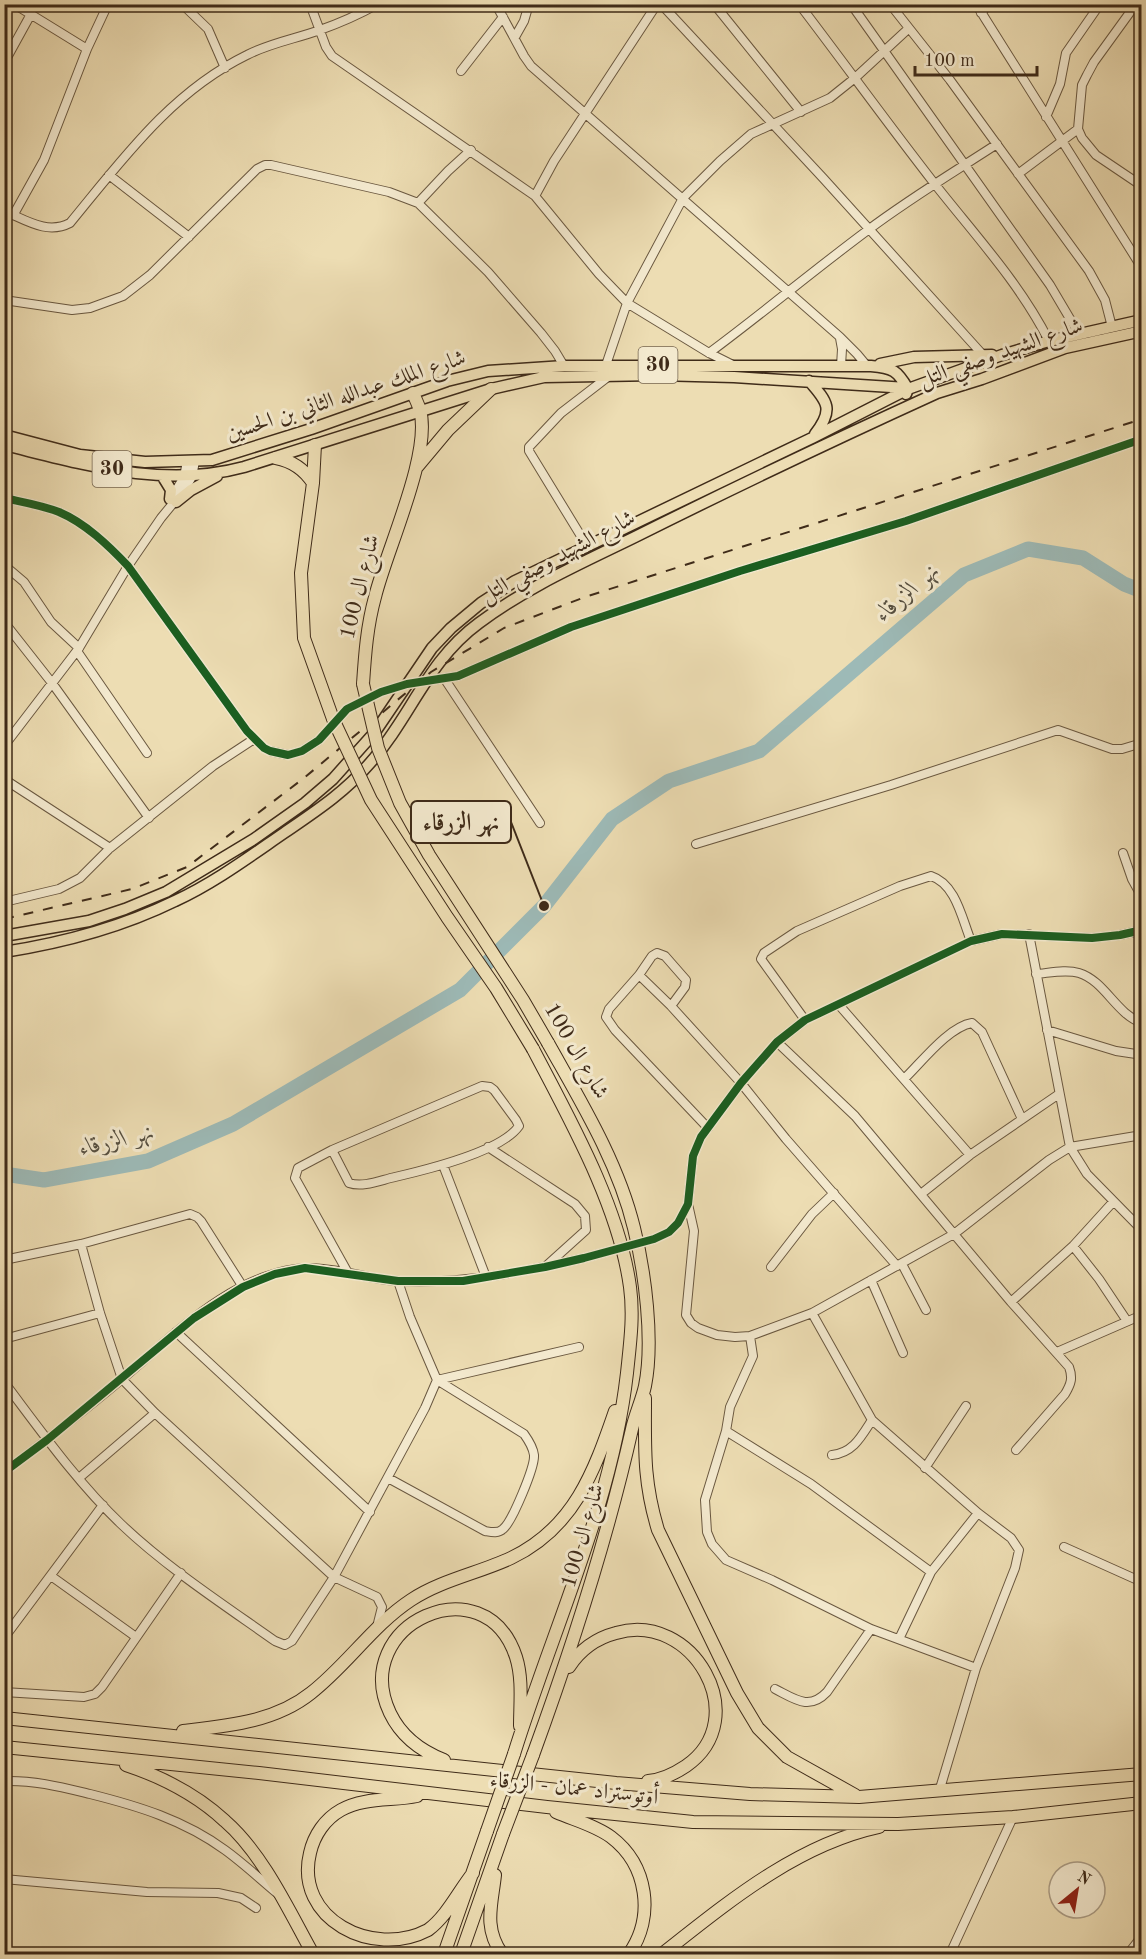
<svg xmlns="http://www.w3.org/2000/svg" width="1146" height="1959" viewBox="0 0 1146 1959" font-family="'Old Standard TT',Amiri,serif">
<rect width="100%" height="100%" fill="#edddb3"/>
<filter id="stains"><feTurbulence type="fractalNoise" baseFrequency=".00333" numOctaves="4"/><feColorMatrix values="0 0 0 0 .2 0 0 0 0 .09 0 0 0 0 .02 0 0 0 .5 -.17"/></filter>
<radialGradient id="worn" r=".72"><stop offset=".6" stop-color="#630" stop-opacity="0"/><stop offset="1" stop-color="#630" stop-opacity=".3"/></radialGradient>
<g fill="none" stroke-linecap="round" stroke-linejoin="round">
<path stroke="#9dbab7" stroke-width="15" d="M4 1174 44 1180 148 1161 233 1124 460 990 544 906 612 819 669 781 759 751 964 575 1028 549 1083 558 1124 584 1142 591"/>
<defs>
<path id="minor" d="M14 4 87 49
M182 4 208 29 225 68
M310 4 326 47 332 56 535 196 599 274 627 303 709 353 735 366
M494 4 499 10 524 56 531 66 840 337 857 354 867 366
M661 4 823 178 983 355
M714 4 801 112
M799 4C844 63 888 124 934 183 974 234 1019 282 1049 341
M851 4 1050 285 1079 334
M890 4 950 80 1089 271 1105 300 1112 327
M976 4 1142 268
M1136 4 1094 62 1087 75 1082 85 1078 129 1082 138 1096 155 1142 186
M981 13 989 4
M515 37 524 21 529 4
M4 63 31 14
M461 71 503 17
M1046 117 1060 84 1066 53 1100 4
M1018 174 1078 129
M109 175 189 237
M535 196 554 161 657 4
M418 203 448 171 471 150
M4 211C26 220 47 235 70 223 122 160 171 92 247 55 270 43 295 39 320 30 340 23 360 14 378 4
M14 214 44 160 87 49 108 4
M4 300 72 310 90 308 123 296 150 275 257 169 265 165H271L389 192 418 203 488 272 541 333 555 351 564 366
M840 338 842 349 841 366
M709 353C763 313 814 270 868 230 909 199 954 172 997 144
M606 365 627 303 683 198 720 161 751 134 830 98 855 78 908 29
M4 498C22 502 41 505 59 512 85 523 108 545 128 566L247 731 264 748 270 751 288 755 302 751 319 740 347 709 381 692 407 684 458 676 571 627 740 571 906 521 1142 439
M170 500 184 477 187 461
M587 546 529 451V447L561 413 609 376
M4 565 24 582 51 622 79 648
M4 622 52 683 149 818
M77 651 147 753
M444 678 540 823
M4 746 79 648 128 566 161 518 184 490 192 477 195 461
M4 779 110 848
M696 844 891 785 1058 730 1112 749H1122L1142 743
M1123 853 1132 879 1142 897
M4 902 59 889 80 878 110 848 213 766 254 739
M1136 932 1142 940
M1029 934 1070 1147 1087 1174 1142 1230
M1036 974C1049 973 1066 969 1079 973 1105 981 1116 1014 1142 1023
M639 975 671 1006 741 1083 786 1139 897 1266
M839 1005 970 1155
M671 1006 685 987 686 980 665 956 657 953 652 956 639 975 609 1009 606 1017 615 1030 708 1128
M805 1020 761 959 764 953 797 931 900 886 931 876C956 884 962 919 971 941
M1047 1030 1116 1051 1136 1054 1140 1058 1142 1065
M777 1042 855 1116 1011 1302 1069 1367C1073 1378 1071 1384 1065 1394L1016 1450
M904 1079C921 1063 948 1027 972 1023L982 1032 1022 1119
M482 1086 490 1087 494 1090 516 1120 519 1126C501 1152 425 1170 395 1177 381 1180 363 1188 349 1183L332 1150Z
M488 1147 575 1204 585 1216 586 1230 545 1267
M332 1150 298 1168 295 1178 348 1273
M443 1165 486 1277
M921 1194 970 1155 1059 1094
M688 1204 694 1231 686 1315 691 1323 698 1328 717 1335 735 1337 750 1336 812 1313 954 1234 1049 1160 1070 1147 1142 1135
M669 1232 678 1223 688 1204 693 1156 701 1137 741 1083 777 1042 805 1020 971 941 1002 934 1092 938 1120 935 1142 930
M81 1244 100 1313 122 1379 155 1413 334 1577 377 1597 382 1607 377 1627
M1073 1246 1099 1279 1127 1321
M4 1260 81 1244 190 1214 197 1217 201 1221 243 1287
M902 1264 926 1310
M771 1267 812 1214 834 1193
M871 1280 903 1353
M1011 1302 1073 1246 1113 1202
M812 1313 872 1420 978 1513 1011 1538 1019 1550 1015 1568 976 1668 939 1792
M176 1332 370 1512
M750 1336 753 1356 730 1407 726 1431 811 1484 931 1572
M4 1339 100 1313
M1057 1352 1142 1315
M437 1380 579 1347
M4 1382C41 1431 77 1482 121 1524 166 1567 224 1605 275 1641L285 1645 292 1641 334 1577 425 1408 437 1380 410 1317 398 1281
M726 1431 705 1500 707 1532 712 1544 726 1560 772 1580 871 1629 976 1668
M832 1455C853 1453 861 1437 872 1420
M925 1468 966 1406
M4 1472C44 1442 84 1411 122 1379 173 1336 234 1272 306 1268 337 1267 369 1280 400 1281 463 1284 523 1272 584 1258
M79 1478 155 1413
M388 1478 485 1531C491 1532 498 1534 503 1529 512 1522 535 1467 534 1455 533 1447 529 1441 524 1434L437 1380
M1064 1547 1142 1582
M51 1576 136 1637
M4 1638 103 1505
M899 1639 931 1572 978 1513
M775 1689C795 1699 809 1711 827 1692L871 1629
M4 1692 84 1697 95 1694 102 1687 181 1573
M4 1781C34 1780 61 1787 90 1794 138 1806 184 1820 225 1850 243 1863 260 1879 278 1894
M4 1879 147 1892 218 1893 241 1898 256 1908
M950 1954 1013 1817
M1128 1954 1142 1936"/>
<path id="major" d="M880 364 914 357 992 355
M809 381C828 402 834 410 815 434
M4 435 80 455 145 462 212 460 311 429 447 381 488 371 564 366H871C893 368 897 370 908 389L906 394
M4 445C83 464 163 489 244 467L491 389 544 377 657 375 734 377 907 388
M163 477 171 490 170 499
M176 502 191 490 217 476
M4 936 89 921 125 909 166 892 254 839 305 803 333 779 375 732 432 648 451 628 481 603 515 581 812 438 908 389 1002 355 1049 341 1142 320
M4 952C62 943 122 927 175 901 214 883 249 857 284 833 316 811 344 793 370 763 411 717 427 661 479 623 527 587 582 563 635 537 735 487 836 439 937 393L982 379 1065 348 1142 331"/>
<path id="highway" d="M315 445 313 483 301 573 304 638 333 719
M276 458C292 461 304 469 313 483
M417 467 448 430 491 389
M363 684C365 654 367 626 375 597 386 551 432 454 420 410 418 404 415 398 413 393
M645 1398C645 1448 643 1481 658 1530L737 1693 758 1728 787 1757 855 1795
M569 1667C580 1650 597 1638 616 1633 692 1610 755 1718 686 1766 674 1774 662 1780 648 1781
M4 1718 616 1783 750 1794 859 1797 1142 1774
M183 1731C227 1726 275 1722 311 1693 347 1665 373 1625 411 1600 441 1580 479 1573 511 1558 574 1528 594 1472 615 1411
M4 1747 259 1773 547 1807 693 1822 898 1824 1013 1817 1142 1803
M514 1754C553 1628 612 1505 627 1373 630 1344 634 1316 630 1287 619 1206 570 1120 533 1049
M533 1755C572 1648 607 1540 632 1429 635 1415 642 1400 645 1386 654 1341 645 1272 634 1228 618 1162 581 1102 548 1043
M444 1760C421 1751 401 1736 390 1713 348 1624 485 1562 516 1657 523 1679 520 1704 520 1726
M126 1765C162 1777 197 1795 225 1821 263 1854 289 1911 313 1954
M417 1796C392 1801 364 1797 341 1810 325 1819 314 1835 310 1853 294 1919 373 1959 428 1930 447 1916 458 1892 473 1873
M556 1812C574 1820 595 1825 611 1837 648 1865 655 1917 629 1954
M495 1875C492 1904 483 1927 502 1954
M444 1954 487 1831
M461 1954 503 1834
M662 1954C727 1903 796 1845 879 1827"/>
</defs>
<use href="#minor" stroke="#6a5840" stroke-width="10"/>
<use href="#major" stroke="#3f2b19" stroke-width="13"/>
<use href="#highway" stroke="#3f2b19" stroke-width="14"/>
<use href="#minor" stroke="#f3e9ce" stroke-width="8"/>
<use href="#major" stroke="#edddb3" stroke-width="10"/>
<use href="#highway" stroke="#edddb3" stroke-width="12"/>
<path stroke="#3f2b19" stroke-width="2" stroke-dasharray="10 10" stroke-linecap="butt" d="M4 919 132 889 187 867 304 778 431 672 504 628 585 597 1142 419"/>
<defs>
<path id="minor-bridge" d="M584 1258 654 1239 669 1232"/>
<path id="highway-bridge" d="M363 684 378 748 400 803 429 855 523 1000 548 1043
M333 719 371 800 447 917 496 988 533 1049
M487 1831 514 1754
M503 1834 533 1755"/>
</defs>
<use href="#minor-bridge" stroke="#6a5840" stroke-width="10" stroke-linecap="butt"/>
<use href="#highway-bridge" stroke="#3f2b19" stroke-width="14" stroke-linecap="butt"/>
<use href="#minor-bridge" stroke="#f3e9ce" stroke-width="8"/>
<use href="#highway-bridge" stroke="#edddb3" stroke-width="12"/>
<defs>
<path id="cycleway" d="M4 498C22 502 41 505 59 512 85 523 108 545 128 566L247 731 264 748 270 751 288 755 302 751 319 740 347 709 381 692 407 684 458 676 571 627 740 571 906 521 1142 439
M4 1472 47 1440 194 1318 243 1287 275 1274 305 1268 398 1281H463L545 1267 584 1258 654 1239 669 1232 678 1223 688 1204 693 1156 701 1137 741 1083 777 1042 805 1020 971 941 1002 934 1092 938 1120 935 1142 930"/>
</defs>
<use href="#cycleway" stroke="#f3e9ce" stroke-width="11"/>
<use href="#cycleway" stroke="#1b5e20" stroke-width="8"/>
</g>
<g text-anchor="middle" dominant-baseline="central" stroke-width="6" stroke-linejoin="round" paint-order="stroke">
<g fill="#f3e9ce" stroke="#75644f" stroke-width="1.5">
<rect x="638.5" y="347" width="39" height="36" rx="4.5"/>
<rect x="92.5" y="451" width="39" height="36" rx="4.5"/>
</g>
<g font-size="21" font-weight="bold" fill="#3f2b19">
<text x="658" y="365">30</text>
<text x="112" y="469">30</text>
</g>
<g font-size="22" fill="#3f2b19" stroke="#f3e9ce">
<text transform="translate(1001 353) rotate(-19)">شارع الشهيد وصفي التل</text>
<text transform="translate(346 396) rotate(-18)">شارع الملك عبدالله الثاني بن الحسين</text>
<text transform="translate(558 557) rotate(-28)">شارع الشهيد وصفي التل</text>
<text transform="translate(360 587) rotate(-76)">شارع ال 100</text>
<text transform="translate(576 1051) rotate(60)">شارع ال 100</text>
<text transform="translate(583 1536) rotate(-74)">شارع ال 100</text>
<text transform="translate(574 1789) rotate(6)">أوتوستراد عمان - الزرقاء</text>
</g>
<g font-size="24" font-style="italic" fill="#564f40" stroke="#f3e9ce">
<text transform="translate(908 593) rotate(-41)">نهر الزرقاء</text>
<text transform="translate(117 1141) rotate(-13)">نهر الزرقاء</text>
</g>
</g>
<path fill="none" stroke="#3f2b19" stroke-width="2" d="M544 906L511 822"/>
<circle fill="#3f2b19" stroke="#f3e9ce" stroke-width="2" cx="544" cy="906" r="6"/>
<rect fill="#f3e9ce" stroke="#3f2b19" stroke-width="2" x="411" y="801" width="100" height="42" rx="6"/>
<g font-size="24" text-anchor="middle" font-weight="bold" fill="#3f2b19">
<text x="461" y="830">نهر الزرقاء</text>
</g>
<rect width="1146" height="1959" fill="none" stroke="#edddb3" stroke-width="24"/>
<rect x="6" y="6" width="1134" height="1947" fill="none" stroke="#3f2b19" stroke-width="3"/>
<rect x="12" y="12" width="1122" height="1935" fill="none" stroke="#3f2b19" stroke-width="1.5"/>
<g transform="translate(1077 1890) rotate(30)"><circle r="28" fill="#f3e9ce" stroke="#ab9d86" stroke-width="1.5"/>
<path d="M0-4.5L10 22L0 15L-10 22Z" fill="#8f2418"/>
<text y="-9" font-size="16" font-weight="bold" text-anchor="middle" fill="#3f2b19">N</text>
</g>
<path d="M915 66v9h122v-9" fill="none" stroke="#3f2b19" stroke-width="3"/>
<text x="924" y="66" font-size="18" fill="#3f2b19" stroke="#f3e9ce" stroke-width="4.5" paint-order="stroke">100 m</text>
<rect width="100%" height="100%" filter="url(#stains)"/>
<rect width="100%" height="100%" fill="url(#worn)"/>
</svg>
